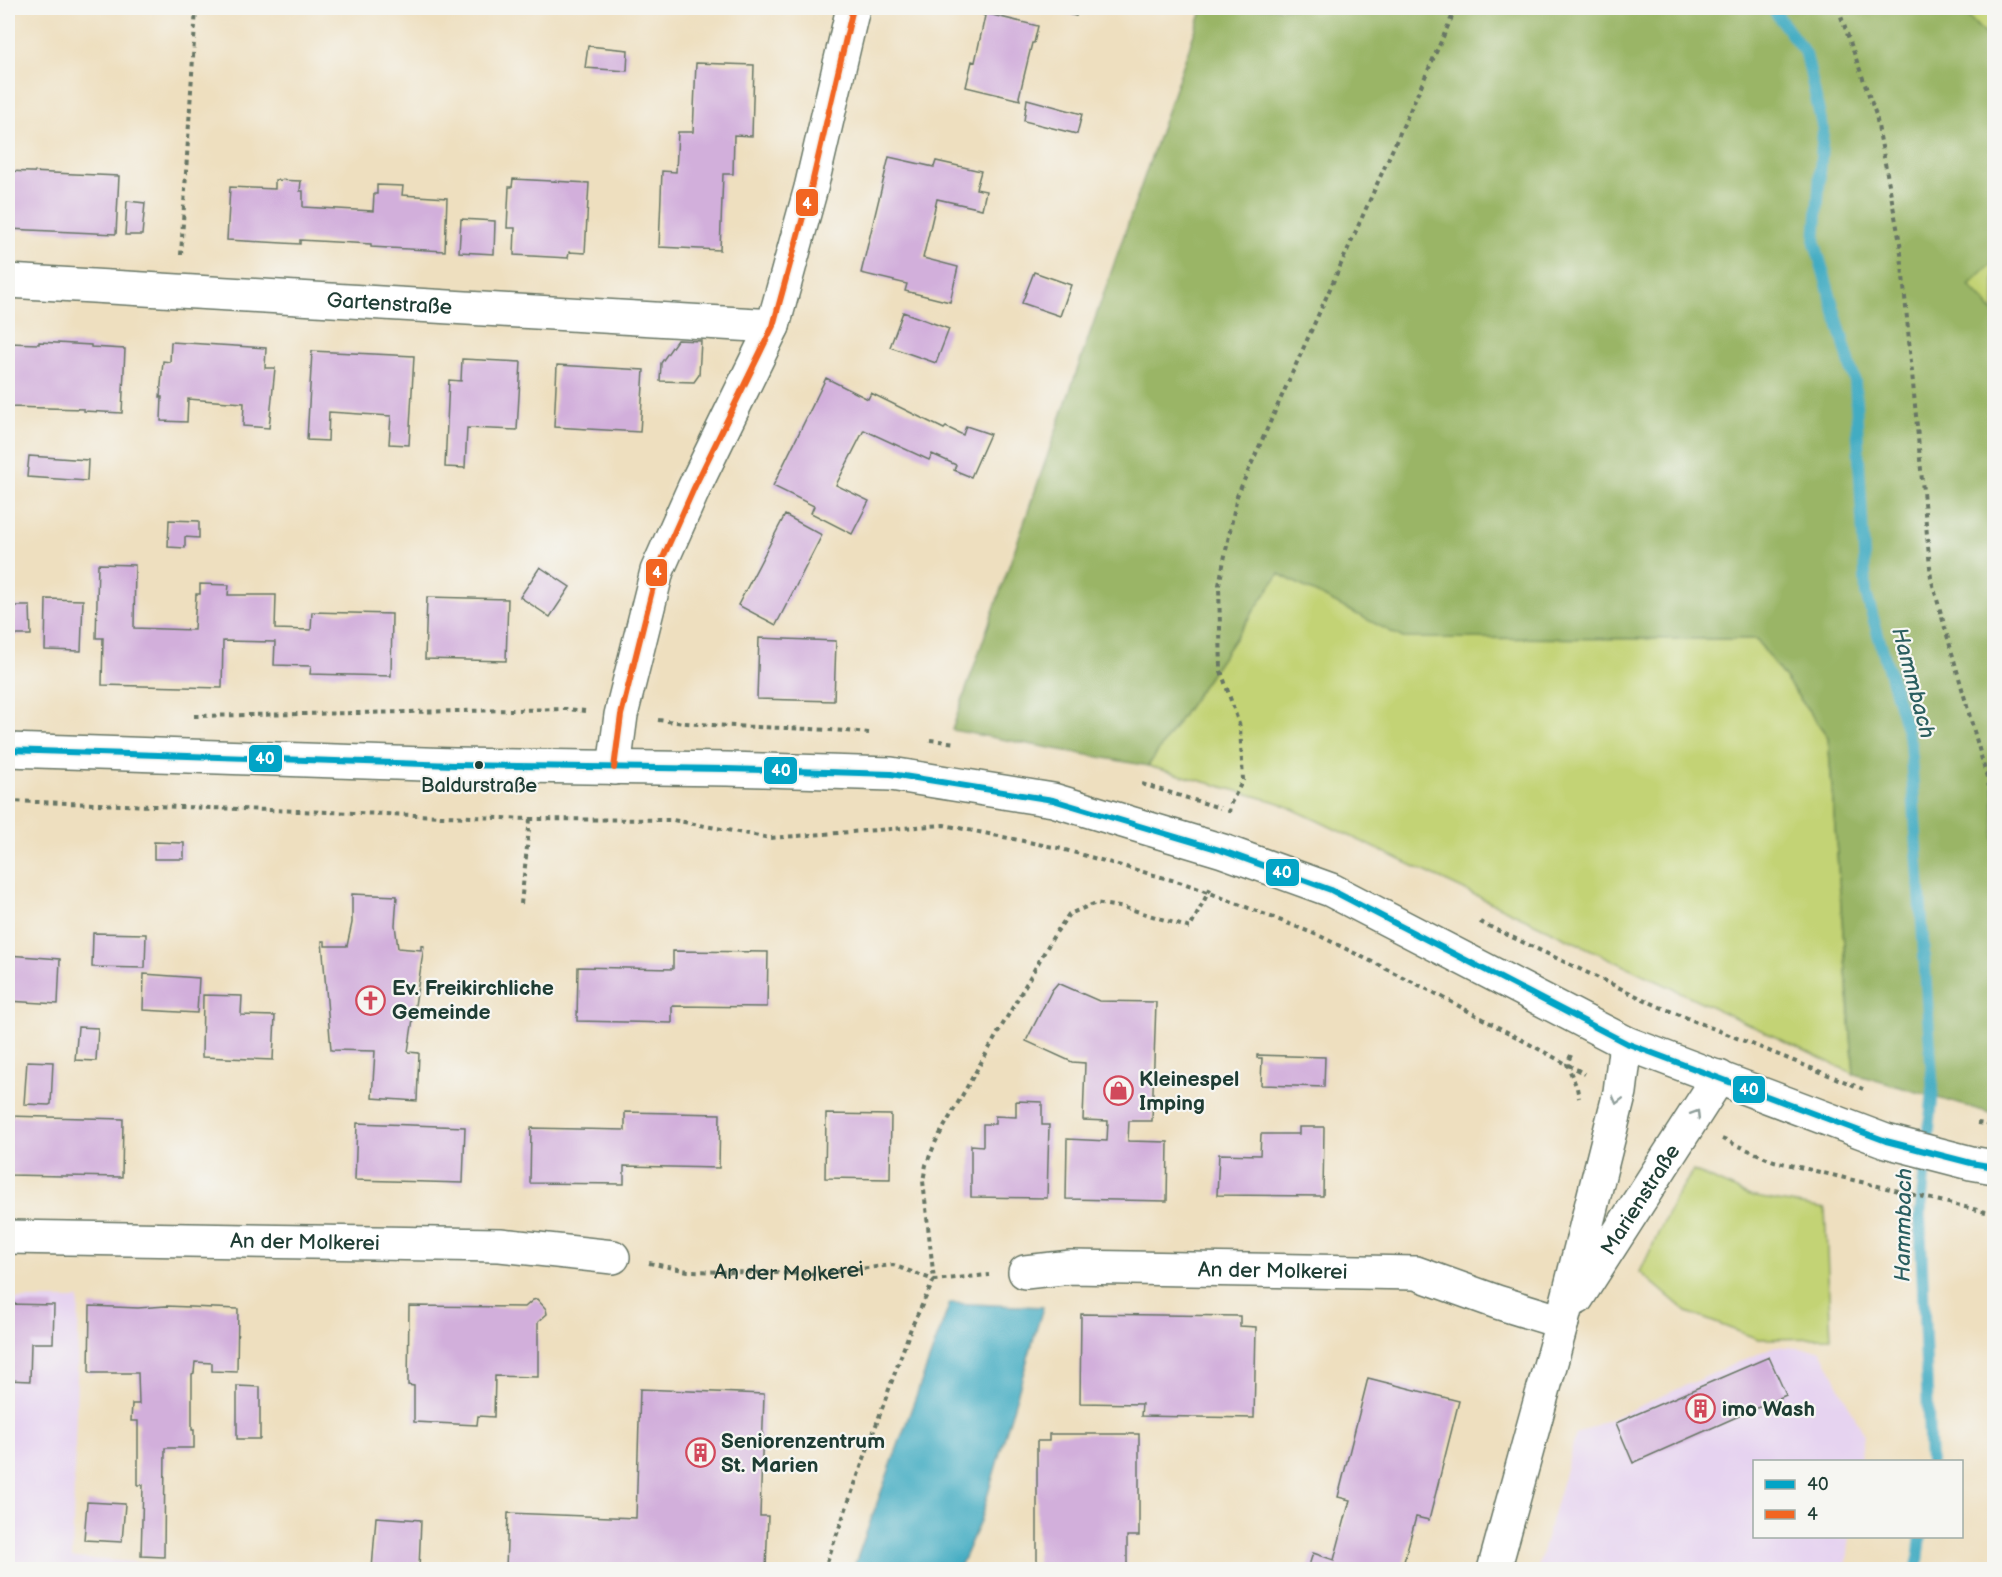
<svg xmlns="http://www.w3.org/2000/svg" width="2002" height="1577" viewBox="0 0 2002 1577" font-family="'Balsamiq Sans',sans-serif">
<rect width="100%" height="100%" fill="#f6f6f2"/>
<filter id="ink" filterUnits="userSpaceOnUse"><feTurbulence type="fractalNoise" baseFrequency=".0167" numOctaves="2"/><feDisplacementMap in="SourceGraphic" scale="12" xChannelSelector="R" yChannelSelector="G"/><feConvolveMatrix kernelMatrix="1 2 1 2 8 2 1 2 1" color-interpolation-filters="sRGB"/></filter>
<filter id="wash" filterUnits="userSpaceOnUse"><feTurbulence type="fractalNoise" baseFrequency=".008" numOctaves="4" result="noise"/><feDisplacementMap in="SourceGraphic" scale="24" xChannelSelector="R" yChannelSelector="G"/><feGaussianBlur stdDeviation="1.35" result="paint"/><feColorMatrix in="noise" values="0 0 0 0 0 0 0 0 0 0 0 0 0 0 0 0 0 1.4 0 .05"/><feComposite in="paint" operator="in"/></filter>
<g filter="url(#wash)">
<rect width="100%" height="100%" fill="#eedfbf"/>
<path fill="#e6d3f0" d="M8 1299H79L72 1558 247 1569H8Z
M1775 1346 1821 1350 1864 1435 1860 1461 1754 1462V1536L1850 1537 1846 1569 1537 1570 1576 1434Z"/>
<path fill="#c3d375" stroke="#718854" stroke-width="1.5" d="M1960 8H1994V44Z
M1994 261V312L1969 285Z
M1279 574 1404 638 1756 639 1828 737 1854 1074 1280 803 1148 766Z
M1693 1171 1750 1196 1825 1209 1831 1338 1758 1339 1687 1312 1640 1272 1674 1200Z"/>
<path fill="#9ab566" stroke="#5c794d" stroke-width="1.5" d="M1203 8H1960L1994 44V261L1969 285 1994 312V1114L1854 1074 1828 737 1756 639 1403 638 1279 574 1148 766 952 730Z"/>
<path fill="#43acc2" stroke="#31747b" stroke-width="1.5" d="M950 1303 1043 1307 980 1521 959 1569H853Z"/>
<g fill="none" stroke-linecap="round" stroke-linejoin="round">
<path stroke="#43acc2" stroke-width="12" d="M1772 8 1806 54 1823 130 1815 243 1855 382 1866 594 1910 742 1933 1091 1920 1217 1930 1462
M1917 1570 1921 1536"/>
</g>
<g id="blocks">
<path fill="#d2afdb" d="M1044 8H1078L1076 16Z
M984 13 1038 26 1034 43H1032L1019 97 1020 100 966 87 972 61 975 62 985 16 983 15Z
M588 46 628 50 627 71 585 68Z
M696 63 754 65 752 136 734 135 733 174H723L720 250 659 247 662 171 676 172 678 132H693Z
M1027 99 1082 114 1077 134 1024 121Z
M889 157 934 167 936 161 981 171 976 189 986 191 982 209 937 199 930 229 923 258 958 267 950 302 905 291 907 284 861 273Z
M8 171 119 176 116 234 8 229Z
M513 179 589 183 585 253 569 252 568 258 514 255 515 228H507L509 187H512Z
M275 180 301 181 300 191H303V207L373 211 374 194H377V185L403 186 402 195 447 198 445 251 371 247V244L300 240V244L227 240 230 187 275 189Z
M127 201 145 203 142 235H125Z
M461 219 495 221 494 254 459 252Z
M1034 272 1071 285 1060 316 1022 303Z
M903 312 949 329 936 363 890 347Z
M677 340 701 341 699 375 694 382 660 381 661 363Z
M39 342 91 345V347L125 349 122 413 84 411V409L8 407V343L39 344Z
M171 342 266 348 265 368H275L269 428 243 426 244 403 215 401 188 399 187 422 161 421 162 397H160L163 361 170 362Z
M312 351 414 356 409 445 389 444 391 416 329 412 328 441 307 440Z
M462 359 521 362 517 430 467 428 465 468 445 467 449 380 461 381Z
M557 365 644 370 640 432 554 427Z
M826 378 868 399 871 393 944 429 946 427 963 435 966 426 990 434 971 477 954 470 956 465 932 454 929 460 864 430 836 485 869 501 852 534 811 513 814 506 773 486Z
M29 456 88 460 87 481 27 477Z
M785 515 822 535 776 625 738 605Z
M169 520 199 521V538L185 537V548L168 547Z
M98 564 135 565 134 628 194 630 196 594H200V584L229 585 228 595H276L275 629 311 630 312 612 392 614 391 676 310 674 311 666 274 665 275 642 223 641 222 688 102 685 103 638H96Z
M540 567 570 587 550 617 520 597Z
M427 597 508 599 506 661 425 659Z
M46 599 83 600 81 651 45 650Z
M14 606H30L31 635H14Z
M759 638 836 641 834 701 757 699Z
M154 842 184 843V859H154Z
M352 894 397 896 395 925 398 948 421 950V945L424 946 408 1052 419 1053 417 1101 372 1098 375 1051 331 1050 322 941H325V946H347L352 923Z
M93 933 146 934 145 968 92 967Z
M673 951 768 952 767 1007 672 1006V1023L577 1021 578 967 673 969Z
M8 955 60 959 58 1004 8 1001Z
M144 974 199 978 197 1013 143 1010Z
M1058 983 1099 1001 1156 1002 1152 1121H1129L1128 1141 1168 1142 1167 1201 1066 1199 1067 1139 1107 1141 1108 1121 1083 1120 1085 1063 1072 1062 1026 1041 1052 990Z
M203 995 242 996 241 1015 275 1016 273 1060 202 1057Z
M78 1027 98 1028 96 1061 75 1060Z
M1257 1055 1325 1057 1324 1087 1261 1085 1262 1058H1257Z
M27 1061 53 1062 51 1104 49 1105 24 1104Z
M1016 1101 1042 1102V1125H1049L1047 1198 971 1197V1145L983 1146V1124H995V1116L1016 1117Z
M625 1112 720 1114 719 1168 624 1166V1184L530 1183 531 1128 625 1130Z
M826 1114 891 1115 890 1179 825 1178Z
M8 1116 123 1119 122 1177 8 1175Z
M357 1123 465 1127 463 1183 355 1180Z
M1299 1127H1324L1323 1196 1217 1195 1219 1154 1260 1155 1261 1134H1299Z
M537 1299 546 1309 547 1314 538 1322V1377L495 1376 494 1417 478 1416 477 1425 414 1422V1386L408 1385 409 1306 525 1307 533 1300Z
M8 1304 54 1305 53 1343H31L30 1381 8 1380Z
M90 1306 138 1308 166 1306 238 1309 237 1372 212 1371V1363L195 1362 194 1373 192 1374V1430H194V1448H165L164 1557 141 1556 143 1485H138V1421H131L132 1404H139L138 1373H89Z
M1081 1314 1240 1316V1326L1256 1327 1254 1418 1141 1416 1142 1404 1080 1403Z
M1769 1357 1786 1395 1633 1463 1616 1423Z
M1368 1378 1459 1401 1429 1520 1416 1517 1402 1569H1308L1313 1553 1334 1560 1350 1500 1338 1497Z
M237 1386 260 1387V1439H237Z
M640 1389 764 1394 760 1516H768L766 1569H506L508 1513 636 1518Z
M1049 1434H1139V1536H1127V1569H1037V1441H1049Z
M87 1502 125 1504 122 1542 84 1540Z
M376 1517 421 1520 419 1569H372Z"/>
</g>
</g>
<g filter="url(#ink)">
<use href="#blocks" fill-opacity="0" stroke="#677665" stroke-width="1.5"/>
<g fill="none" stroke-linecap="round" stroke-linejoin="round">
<defs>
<g id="minor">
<path id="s2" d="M8 281 773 326"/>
<path d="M614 768 621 715 657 571 694 488 773 326 811 188 853 8"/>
<path id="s3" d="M8 1237 500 1245 613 1257"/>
<path id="s4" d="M1025 1272 1071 1267 1416 1273 1497 1302 1562 1322"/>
<path id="s5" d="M1577 1298 1719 1077"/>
<path d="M1494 1570 1562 1322 1620 1092 1626 1043"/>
</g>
<path id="major" d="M8 750 454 765 727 769 891 774 1053 800 1223 851 1331 890 1626 1043 1886 1141 1971 1163 1994 1167"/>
</defs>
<use href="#minor" stroke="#677665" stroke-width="36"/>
<use href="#major" stroke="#677665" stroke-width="36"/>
<g stroke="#677665" stroke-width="4" stroke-dasharray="4.5 4.5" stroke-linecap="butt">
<path d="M1838 8 1876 115 1900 243 1931 578 1988 781 1994 825"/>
<path d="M181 255 196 8"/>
<path d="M194 716 568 709 585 711"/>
<path d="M658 720C729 729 799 726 869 733"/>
<path d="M930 740 956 743"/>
<path d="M1142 784 1220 808"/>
<path d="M8 801 530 819 673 820 770 838 944 825 1058 848 1186 884 1210 893 1320 936 1431 991 1585 1074"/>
<path d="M1229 813 1230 805 1243 780 1240 727 1221 671 1219 585 1237 496 1456 8"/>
<path d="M521 904 530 819"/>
<path d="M1480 922 1660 1007 1863 1089"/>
<path d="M1571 1055 1567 1064 1577 1088 1579 1098"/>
<path d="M1977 1123 1994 1125"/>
<path d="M1722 1139 1774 1161 1994 1214"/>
<path id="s1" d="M649 1263 688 1271 816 1274 893 1265 934 1280 989 1275"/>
<path d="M824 1570 911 1328 934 1280 923 1181 926 1165 936 1141 1053 937 1069 914 1096 903 1130 909 1190 928 1212 885"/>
</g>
<use href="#minor" stroke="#fff" stroke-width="33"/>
<use href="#major" stroke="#fff" stroke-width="33"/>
<defs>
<path id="bus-1" d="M8 750 454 765 727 769 891 774 1053 800 1223 851 1331 890 1626 1043 1886 1141 1971 1163 1994 1167"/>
<path id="bus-2" d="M614 768 621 715 657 571 694 488 773 326 811 188 853 8"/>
</defs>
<use href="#bus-1" stroke="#f6f6f2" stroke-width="10"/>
<use href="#bus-2" stroke="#f6f6f2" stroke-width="10"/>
<use href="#bus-1" stroke="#02a4c6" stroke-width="6"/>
<use href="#bus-2" stroke="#f26522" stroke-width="6"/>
</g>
<defs><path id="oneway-chevron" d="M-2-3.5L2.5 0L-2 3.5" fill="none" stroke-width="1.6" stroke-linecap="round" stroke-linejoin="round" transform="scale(1.5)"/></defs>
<g stroke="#8f9e9a">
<use href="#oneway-chevron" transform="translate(1617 1100) rotate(104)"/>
<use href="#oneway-chevron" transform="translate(1696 1114) rotate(-58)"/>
</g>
</g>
<defs>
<symbol id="church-ring" viewBox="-11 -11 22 22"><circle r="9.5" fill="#f6f6f2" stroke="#d1495b" stroke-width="1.5"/><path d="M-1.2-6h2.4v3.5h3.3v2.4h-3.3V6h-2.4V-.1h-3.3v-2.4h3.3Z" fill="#d1495b"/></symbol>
<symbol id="shop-ring" viewBox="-11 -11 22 22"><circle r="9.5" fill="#f6f6f2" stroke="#d1495b" stroke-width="1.5"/><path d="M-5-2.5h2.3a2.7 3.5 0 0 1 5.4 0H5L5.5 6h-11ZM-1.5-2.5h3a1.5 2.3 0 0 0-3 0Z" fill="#d1495b"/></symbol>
<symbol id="building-ring" viewBox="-11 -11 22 22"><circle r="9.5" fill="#f6f6f2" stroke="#d1495b" stroke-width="1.5"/><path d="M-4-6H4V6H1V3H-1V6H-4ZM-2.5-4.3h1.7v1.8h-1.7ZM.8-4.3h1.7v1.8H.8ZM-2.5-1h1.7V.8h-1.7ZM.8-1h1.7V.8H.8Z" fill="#d1495b"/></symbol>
</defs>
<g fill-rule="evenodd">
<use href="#church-ring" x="354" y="984" width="33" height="33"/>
<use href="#shop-ring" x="1102" y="1074" width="33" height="33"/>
<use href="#building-ring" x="1684" y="1392" width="33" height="33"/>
<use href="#building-ring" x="684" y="1436" width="33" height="33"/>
</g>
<circle fill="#1f3d34" stroke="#f6f6f2" stroke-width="2" cx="479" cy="765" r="5"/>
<g text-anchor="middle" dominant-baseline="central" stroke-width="4.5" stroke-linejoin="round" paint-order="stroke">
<g font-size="20" fill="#1f3d34" stroke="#f6f6f2">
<text x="479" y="786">Baldurstraße</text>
</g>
<g font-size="21" fill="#1f3d34" stroke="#f6f6f2">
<text stroke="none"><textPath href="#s2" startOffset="382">Gartenstraße</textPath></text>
<text stroke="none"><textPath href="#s5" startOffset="117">Marienstraße</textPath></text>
<text stroke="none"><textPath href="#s3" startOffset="297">An der Molkerei</textPath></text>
<text stroke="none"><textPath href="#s1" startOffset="141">An der Molkerei</textPath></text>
<text stroke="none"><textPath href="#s4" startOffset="248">An der Molkerei</textPath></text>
</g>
<g font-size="21" font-weight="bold" fill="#1f3d34" stroke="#f6f6f2" text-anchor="start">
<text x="392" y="988">Ev. Freikirchliche<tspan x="392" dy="24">Gemeinde</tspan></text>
<text x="1139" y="1079">Kleinespel<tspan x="1139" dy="24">Imping</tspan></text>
<text x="1722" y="1409">imo Wash</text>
<text x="721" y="1441">Seniorenzentrum<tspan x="721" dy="24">St. Marien</tspan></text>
</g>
<g font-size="22" font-style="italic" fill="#2a5e5f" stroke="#f6f6f2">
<text transform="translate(1913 683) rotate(75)">Hammbach</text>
<text transform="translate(1904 1225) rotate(-89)">Hammbach</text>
</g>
</g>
<g stroke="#f6f6f2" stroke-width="2">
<rect x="795" y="188" width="24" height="29" rx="6" fill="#f26522"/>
<rect x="645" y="558" width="23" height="29" rx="6" fill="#f26522"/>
<rect x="248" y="744" width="35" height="29" rx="6" fill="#02a4c6"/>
<rect x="763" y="756" width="35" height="29" rx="6" fill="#02a4c6"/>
<rect x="1265" y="858" width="35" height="29" rx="6" fill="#02a4c6"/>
<rect x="1732" y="1075" width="34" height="29" rx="6" fill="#02a4c6"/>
</g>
<g font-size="16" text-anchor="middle" font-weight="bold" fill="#fff">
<text x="807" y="209">4</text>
<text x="657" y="578">4</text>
<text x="265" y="764">40</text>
<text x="781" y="776">40</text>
<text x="1282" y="878">40</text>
<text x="1749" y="1095">40</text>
</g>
<rect width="2002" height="1577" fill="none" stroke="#f6f6f2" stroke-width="30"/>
<rect x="1753" y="1460" width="210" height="78" fill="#f6f6f2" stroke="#a0aca6" stroke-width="1.5"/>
<rect x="1765" y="1480" width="30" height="9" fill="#02a4c6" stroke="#a0aca6" stroke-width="1.5"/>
<text x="1807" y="1490" font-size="18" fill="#1f3d34">40</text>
<rect x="1765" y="1510" width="30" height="9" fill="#f26522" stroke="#a0aca6" stroke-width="1.5"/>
<text x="1807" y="1520" font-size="18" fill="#1f3d34">4</text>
</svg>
